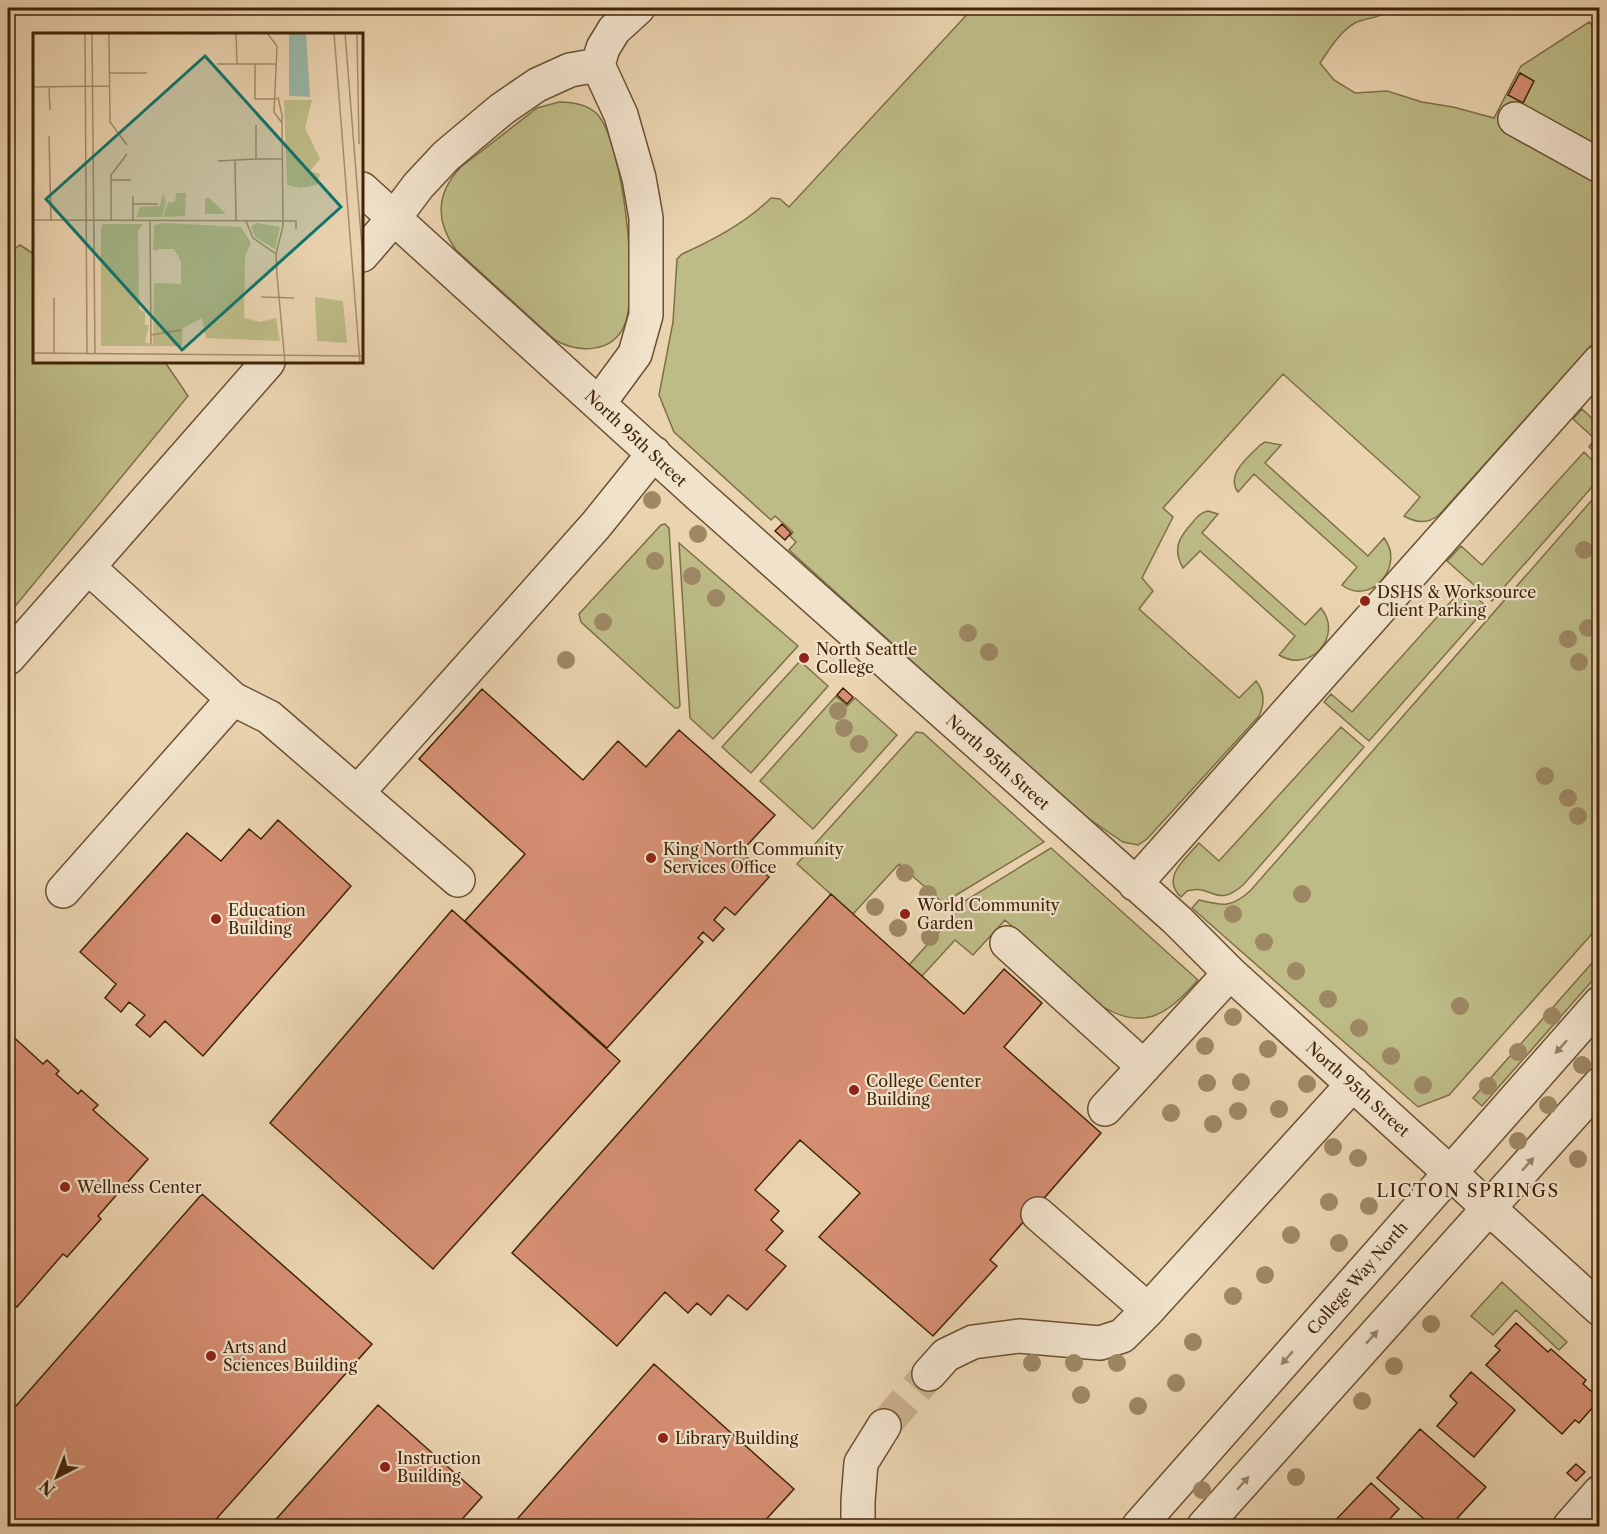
<svg xmlns="http://www.w3.org/2000/svg" width="1607" height="1534" viewBox="0 0 1607 1534" font-family="'Libre Caslon Text',serif">
<rect width="100%" height="100%" fill="#ead3af"/>
<filter id="stains"><feTurbulence type="fractalNoise" baseFrequency=".00333" numOctaves="4"/><feColorMatrix values="0 0 0 0 .2 0 0 0 0 .09 0 0 0 0 .02 0 0 0 .5 -.17"/></filter>
<radialGradient id="worn" r=".72"><stop offset=".6" stop-color="#630" stop-opacity="0"/><stop offset="1" stop-color="#630" stop-opacity=".3"/></radialGradient>
<path fill="#bdbb86" stroke="#7e7046" stroke-width="1.5" d="M973 8H1390C1382 19 1367 17 1355 23 1340 31 1329 50 1320 63L1334 80 1355 93 1387 91 1422 102 1453 107 1494 118 1521 66 1589 22 1599 32V337L1439 515C1428 524 1416 523 1404 516L1420 497 1283 374 1163 508 1173 517 1142 578 1153 591 1139 609 1239 698 1256 681C1265 692 1265 703 1259 716L1147 839 1138 845 1123 842 1076 810 789 550 796 542 790 536 793 532 775 516 771 520 674 432 659 395 673 322 677 259 682 254C714 240 746 223 771 198L780 199 789 207Z
M559 102C573 102 587 104 597 114 623 141 639 288 625 324 613 354 578 353 555 340L456 250C435 221 436 193 461 167L537 108Z
M20 245 34 254V362H165L188 396 8 615V254Z
M1582 409 1599 425V456L1589 447 1595 439 1573 419Z
M1265 442 1281 445 1265 463 1368 556 1384 538C1406 566 1370 607 1342 585L1357 567 1254 474 1238 492C1225 474 1249 457 1260 445Z
M1584 452 1599 467V479L1492 601 1447 561 1461 546 1482 565Z
M1599 492V926L1449 1095 1418 1107 1192 908 1199 900C1223 906 1232 908 1251 890Z
M1208 511 1218 514 1202 533 1305 625 1321 608C1344 636 1310 674 1279 655L1295 636 1200 551 1183 568C1172 549 1179 537 1193 522 1197 517 1201 512 1208 511Z
M665 524 669 528 680 706 678 708H675L581 622 579 614 661 525Z
M679 543 798 646 713 739 690 718Z
M1464 587 1487 607 1369 741 1324 702 1331 694 1352 712Z
M800 661 828 686 751 773 722 747Z
M836 696 847 706 855 698 897 735 813 829 760 781Z
M1341 727 1364 747 1244 884C1216 910 1212 883 1187 891L1181 897C1160 878 1186 858 1199 843L1219 861Z
M916 732 923 733 1044 842 943 903 899 864 853 914 797 864Z
M1051 848 1198 980C1166 1016 1142 1033 1097 1003L1005 920 973 955 955 940 922 976 909 965 955 914 950 910Z
M1599 955V973L1482 1106 1473 1098Z
M1502 1282 1567 1342 1559 1350 1516 1310 1493 1335 1471 1316Z"/>
<path fill="#d68f73" stroke="#402407" stroke-width="1.5" d="M1520 73 1534 81 1523 103 1508 95Z
M782 524 791 533 785 540 775 531Z
M843 688 853 697 847 704 837 695Z
M482 689 583 780 618 741 646 767 679 730 775 815 741 852 769 877 735 915 725 907 714 920 724 929 713 941 703 932 698 938 703 942 607 1048 465 921 525 854 419 759Z
M278 820 351 886 203 1056 165 1021 150 1037 136 1025 145 1015 129 1002 121 1012 105 998 116 984 80 952 187 833 221 861 249 829 261 839Z
M831 894 964 1014 1004 969 1042 1003 1004 1047 1101 1133 990 1260 997 1266 933 1336 819 1237 860 1193 800 1140 755 1190 779 1211 771 1220 783 1231 766 1250 786 1266 747 1310 728 1295 711 1315 697 1303 688 1313 665 1292 617 1346 512 1253Z
M452 910 620 1061 433 1269 270 1123Z
M8 1032 43 1064 47 1060 59 1071 56 1074 78 1094 81 1090 98 1105 93 1110 148 1159 98 1216 101 1219 67 1257 63 1254 17 1307 8 1299Z
M202 1194 372 1344 210 1526H8V1415Z
M1516 1323 1548 1352 1551 1349 1586 1380 1583 1384 1600 1399 1579 1423 1575 1420 1562 1434 1486 1365 1500 1350 1495 1346Z
M654 1364 794 1489 760 1526H511Z
M1471 1372 1515 1410 1474 1457 1437 1426 1457 1403 1450 1396Z
M378 1405 482 1497 456 1526H270Z
M1420 1429 1486 1487 1450 1526H1432L1377 1478Z
M1576 1464 1585 1472 1576 1481 1567 1473Z
M1371 1483 1399 1509 1384 1525 1386 1526H1330Z"/>
<g fill="none" stroke-linecap="round" stroke-linejoin="round">
<path stroke="#c8b08d" stroke-width="33" stroke-dasharray="33 16" stroke-linecap="butt" d="M884 1426 929 1374"/>
<defs>
<path id="minor" d="M1515 119 1600 166
M362 189 701 497 1177 920 1230 973 1600 1309
M362 255 394 218 418 186 446 156 502 109 537 85 570 70 598 65
M599 403 635 354 646 315V218L639 178 621 115 598 65 603 48 614 30 638 8
M88 567 233 699
M8 658 268 362
M357 793 596 525 654 453
M1135 884 1600 361
M63 891 233 699 269 717 458 880
M1007 943 1144 1067
M1105 1109 1230 973
M1038 1214 1148 1310
M929 1374 946 1355 973 1342 1019 1336 1100 1343 1122 1336 1148 1310 1353 1084
M858 1526V1501L861 1463 884 1426
M1139 1526 1600 1003
M1204 1526 1600 1084
M1570 1526 1600 1492"/>
</defs>
<use href="#minor" stroke="#6a5031" stroke-width="36"/>
<use href="#minor" stroke="#f1e2cb" stroke-width="33"/>
</g>
<g fill="#9e8864">
<circle cx="652" cy="500" r="9"/>
<circle cx="698" cy="534" r="9"/>
<circle cx="1584" cy="550" r="9"/>
<circle cx="655" cy="561" r="9"/>
<circle cx="692" cy="576" r="9"/>
<circle cx="716" cy="598" r="9"/>
<circle cx="603" cy="622" r="9"/>
<circle cx="1588" cy="628" r="9"/>
<circle cx="968" cy="633" r="9"/>
<circle cx="1568" cy="639" r="9"/>
<circle cx="989" cy="652" r="9"/>
<circle cx="566" cy="660" r="9"/>
<circle cx="1579" cy="662" r="9"/>
<circle cx="838" cy="711" r="9"/>
<circle cx="844" cy="728" r="9"/>
<circle cx="859" cy="744" r="9"/>
<circle cx="1545" cy="776" r="9"/>
<circle cx="1568" cy="798" r="9"/>
<circle cx="1578" cy="816" r="9"/>
<circle cx="905" cy="873" r="9"/>
<circle cx="928" cy="894" r="9"/>
<circle cx="1302" cy="894" r="9"/>
<circle cx="875" cy="907" r="9"/>
<circle cx="1233" cy="914" r="9"/>
<circle cx="898" cy="928" r="9"/>
<circle cx="930" cy="937" r="9"/>
<circle cx="1264" cy="942" r="9"/>
<circle cx="1296" cy="971" r="9"/>
<circle cx="1328" cy="999" r="9"/>
<circle cx="1460" cy="1006" r="9"/>
<circle cx="1552" cy="1016" r="9"/>
<circle cx="1233" cy="1017" r="9"/>
<circle cx="1359" cy="1028" r="9"/>
<circle cx="1205" cy="1046" r="9"/>
<circle cx="1268" cy="1049" r="9"/>
<circle cx="1518" cy="1052" r="9"/>
<circle cx="1391" cy="1056" r="9"/>
<circle cx="1582" cy="1065" r="9"/>
<circle cx="1241" cy="1082" r="9"/>
<circle cx="1207" cy="1083" r="9"/>
<circle cx="1307" cy="1084" r="9"/>
<circle cx="1423" cy="1085" r="9"/>
<circle cx="1488" cy="1086" r="9"/>
<circle cx="1548" cy="1105" r="9"/>
<circle cx="1279" cy="1109" r="9"/>
<circle cx="1238" cy="1111" r="9"/>
<circle cx="1171" cy="1113" r="9"/>
<circle cx="1213" cy="1124" r="9"/>
<circle cx="1518" cy="1141" r="9"/>
<circle cx="1333" cy="1147" r="9"/>
<circle cx="1358" cy="1158" r="9"/>
<circle cx="1578" cy="1159" r="9"/>
<circle cx="1329" cy="1202" r="9"/>
<circle cx="1369" cy="1206" r="9"/>
<circle cx="1291" cy="1235" r="9"/>
<circle cx="1339" cy="1243" r="9"/>
<circle cx="1265" cy="1275" r="9"/>
<circle cx="1233" cy="1296" r="9"/>
<circle cx="1431" cy="1324" r="9"/>
<circle cx="1193" cy="1342" r="9"/>
<circle cx="1032" cy="1363" r="9"/>
<circle cx="1074" cy="1363" r="9"/>
<circle cx="1117" cy="1363" r="9"/>
<circle cx="1394" cy="1366" r="9"/>
<circle cx="1176" cy="1383" r="9"/>
<circle cx="1081" cy="1395" r="9"/>
<circle cx="1362" cy="1401" r="9"/>
<circle cx="1138" cy="1406" r="9"/>
<circle cx="1296" cy="1477" r="9"/>
<circle cx="1202" cy="1490" r="9"/>
</g>
<defs><path id="oneway-solid" d="M-6-.8H1V-3.2L6.5 0L1 3.2V.8H-6Z" transform="scale(1.5)"/></defs>
<g fill="#988369">
<use href="#oneway-solid" transform="translate(1561 1047) rotate(132)"/>
<use href="#oneway-solid" transform="translate(1528 1164) rotate(-48)"/>
<use href="#oneway-solid" transform="translate(1372 1337) rotate(-48)"/>
<use href="#oneway-solid" transform="translate(1287 1358) rotate(131)"/>
<use href="#oneway-solid" transform="translate(1243 1483) rotate(-48)"/>
</g>
<g fill="#8f2418" stroke="#f1e2cb" stroke-width="2">
<circle cx="1365" cy="601" r="6"/>
<circle cx="804" cy="658" r="6"/>
<circle cx="651" cy="858" r="6"/>
<circle cx="905" cy="914" r="6"/>
<circle cx="216" cy="919" r="6"/>
<circle cx="854" cy="1090" r="6"/>
<circle cx="65" cy="1187" r="6"/>
<circle cx="211" cy="1356" r="6"/>
<circle cx="663" cy="1438" r="6"/>
<circle cx="385" cy="1467" r="6"/>
</g>
<g text-anchor="middle" dominant-baseline="central" stroke-width="4.5" stroke-linejoin="round" paint-order="stroke">
<g font-size="16" fill="#402407" stroke="#f1e2cb">
<text transform="translate(636 438) rotate(43)">North 95th Street</text>
<text transform="translate(998 762) rotate(42)">North 95th Street</text>
<text transform="translate(1358 1089) rotate(42)">North 95th Street</text>
<text transform="translate(1357 1278) rotate(-49)">College Way North</text>
</g>
<g font-size="16" fill="#402407" stroke="#f1e2cb" text-anchor="start">
<text x="1377" y="592">DSHS &amp; Worksource<tspan x="1377" dy="18">Client Parking</tspan></text>
<text x="816" y="649">North Seattle<tspan x="816" dy="18">College</tspan></text>
<text x="663" y="849">King North Community<tspan x="663" dy="18">Services Office</tspan></text>
<text x="917" y="905">World Community<tspan x="917" dy="18">Garden</tspan></text>
<text x="228" y="910">Education<tspan x="228" dy="18">Building</tspan></text>
<text x="866" y="1081">College Center<tspan x="866" dy="18">Building</tspan></text>
<text x="77" y="1187">Wellness Center</text>
<text x="223" y="1347">Arts and<tspan x="223" dy="18">Sciences Building</tspan></text>
<text x="675" y="1438">Library Building</text>
<text x="397" y="1458">Instruction<tspan x="397" dy="18">Building</tspan></text>
</g>
<g font-size="18" letter-spacing="1.5" fill="#402407" stroke="#f1e2cb">
<text x="1468" y="1191">LICTON SPRINGS</text>
</g>
</g>
<g transform="translate(33 33)">
<rect width="330" height="330" fill="#ead3af"/>
<path d="M251 67H279L272 95 287 126 277 138 287 141 284 152 266 155 254 152ZM130 160 133 169 129 184H103L107 174 127 173ZM143 160H153L152 183 130 184 135 169H142ZM172 165H176L193 181H172ZM130 190 208 194 218 210 212 224 211 285 227 289 243 285 247 308 173 305 169 285 150 295 149 313H68V195L70 191H110L105 198 106 276 112 279V292H116L112 309 120 312 121 250 148 251V228L141 216H124V219L120 216 121 192ZM223 190 247 194 242 216 222 204 218 194ZM282 264 310 268 314 310 284 308Z" fill="#bdbb86"/>
<path d="M256 0H273L277 64 256 63Z" fill="#98b8aa"/>
<path fill="none" stroke="#a68d6c" stroke-width="1.5" d="M52 0 54 321M59 0 62 321M76 0 77 89 94 112M95 0H116M156 0 180 1M203 0 204 31H244M234 0 244 13 241 79 249 90M301 0 327 330M312 0 330 227M324 0 326 111M184 31H204M222 31V66H244M76 40H114M0 54 76 53M16 54 17 77M245 64 249 82 250 193 243 221 244 242 252 330M16 103 18 187M223 126H249M185 128 223 126V92M202 128 203 188M78 147H98M100 171H125M0 187 263 188V196M78 187V142L94 121M100 188V163M117 188 118 311M213 188 220 205 243 221M228 264 261 265M118 302 148 297M0 320 328 323M21 320V265"/>
<path fill="#0f766e" fill-opacity="0.15" stroke="#0f766e" stroke-width="3" d="M172 23 308 174 149 317 13 166Z"/>
<rect width="330" height="330" fill="none" stroke="#402407" stroke-width="3"/>
</g>
<rect width="1607" height="1534" fill="none" stroke="#ead3af" stroke-width="30"/>
<rect x="9" y="9" width="1589" height="1516" fill="none" stroke="#402407" stroke-width="3"/>
<rect x="15" y="15" width="1577" height="1504" fill="none" stroke="#402407" stroke-width="1.5"/>
<g transform="translate(57 1477) rotate(222)" stroke="#f1e2cb" stroke-width="4.5" paint-order="stroke">
<path d="M0-4.5L10 22L0 15L-10 22Z" fill="#402407"/>
<text y="-9" font-size="16" font-weight="bold" text-anchor="middle" fill="#402407">N</text>
</g>
<rect width="100%" height="100%" filter="url(#stains)"/>
<rect width="100%" height="100%" fill="url(#worn)"/>
</svg>
